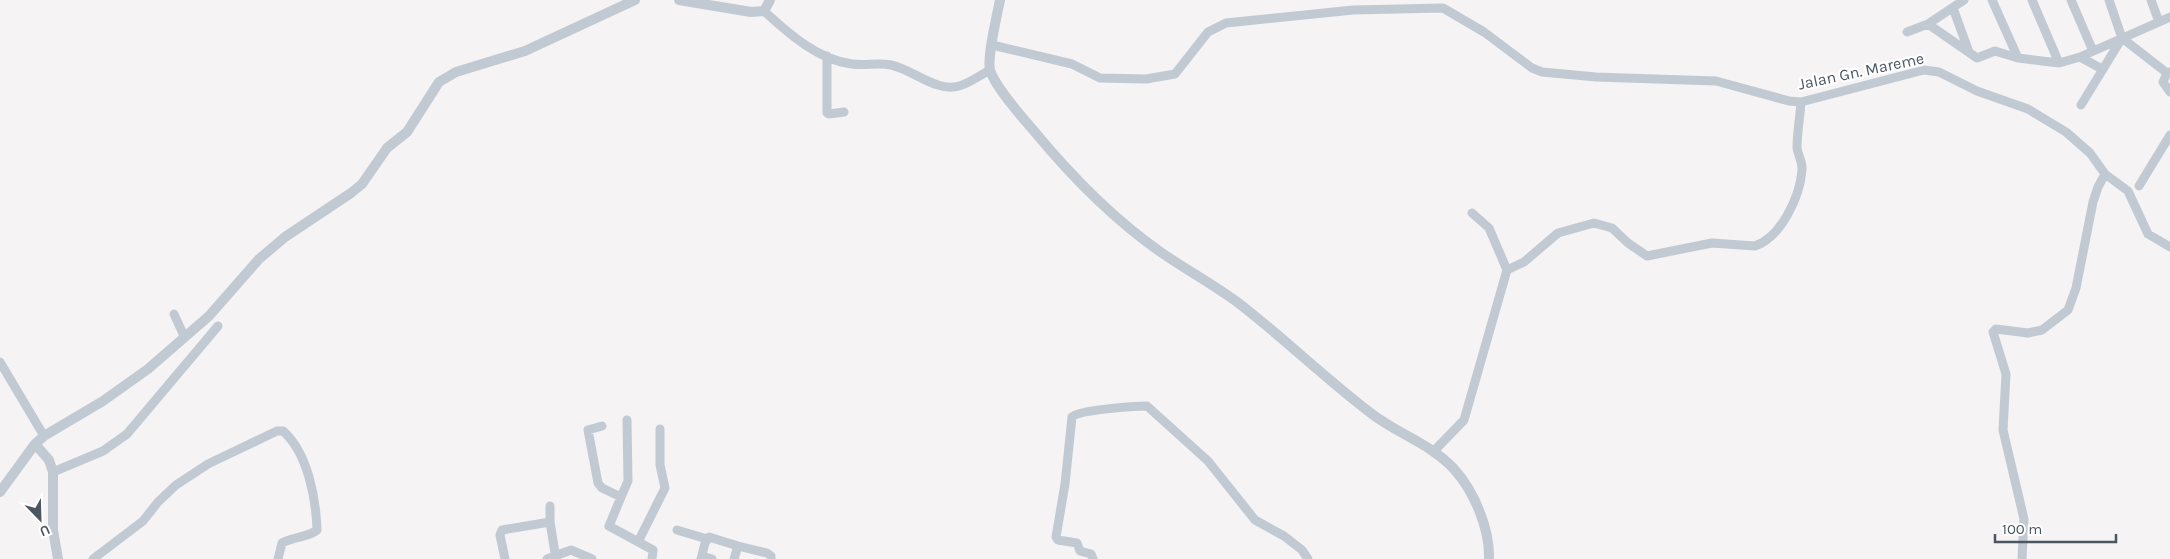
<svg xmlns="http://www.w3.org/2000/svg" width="2170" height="559" viewBox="0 0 2170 559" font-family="Karla,sans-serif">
<rect width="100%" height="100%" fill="#f5f3f3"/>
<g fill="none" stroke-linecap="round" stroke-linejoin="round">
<path stroke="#c1cad2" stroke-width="9" d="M1992 0 2018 58
M2032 0 2059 63 2080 57 2170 17
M2071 0 2093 51
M2109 0 2122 38 2167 73 2170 72
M2151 0 2159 22
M1953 8 1969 52
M764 11C788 33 818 60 852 64 865 66 878 62 891 65 912 69 937 93 959 86 970 83 980 75 990 70
M1928 24 1977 58 1995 51 2018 58 2059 63
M1907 32 1928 24 1964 0
M992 45 1072 64 1100 78 1146 79 1175 74 1208 32 1226 23 1353 10 1443 8 1484 32 1532 68 1542 72 1596 77 1716 81 1789 101 1801 102 1924 70 1939 72 1977 91 2028 109 2066 132 2090 153 2105 174 2128 191 2148 234 2170 247
M827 56V113L829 114 844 112
M2080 57 2102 69
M2167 73 2163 82 2170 92
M2081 105 2122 38
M2139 186 2170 135
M1472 213 1489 228 1507 270
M174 314 184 336
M0 362 44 436
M602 426 588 430 598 483 602 488 621 497 609 526 653 550 652 559
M1434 451 1464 420 1507 270 1524 262 1558 233 1594 223 1612 228 1628 243 1647 256 1712 243 1755 246C1781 237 1800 197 1802 170 1803 162 1798 156 1797 148 1797 133 1800 117 1801 102
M53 472 103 451 127 434 218 326
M621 497 628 481 627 420
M550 506V522L556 559
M677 530 707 539
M638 542 665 488 660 465V429
M702 556 712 559
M93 559 143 521 158 502 176 485 208 464 277 431H283C308 453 316 499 317 530 309 537 293 537 282 543L278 559
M505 559 500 535 502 530 550 522
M547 559 571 550 592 559
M701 559 705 543 709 537 738 546
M734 559 738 546 767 553 771 556V559
M1093 559 1091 554 1080 551 1077 543 1058 540 1056 537 1065 484 1072 417C1078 410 1135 406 1147 406L1208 461 1255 520 1284 536 1302 550 1308 559
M2022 559 2024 519 2003 430 2006 374 1993 332 1996 329 2028 333 2042 330 2068 310 2076 288 2093 202 2098 187 2105 174"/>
<path stroke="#c1cad2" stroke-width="10" d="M679 0 751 12 764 11 770 0
M1000 0C997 16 987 56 990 70 995 87 1022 117 1034 131 1072 177 1113 219 1162 253 1188 271 1216 286 1241 305 1286 340 1327 380 1372 414 1398 434 1431 444 1454 469 1474 491 1490 529 1489 559
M35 444 49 460 53 472V530L58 559
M0 492 35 444 44 436 103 401 148 369 209 316 259 259 285 237 351 193 362 184 387 148 407 132 439 82 456 72 525 51 635 0"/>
</g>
<g text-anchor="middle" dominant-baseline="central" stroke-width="4.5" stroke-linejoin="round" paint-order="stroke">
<g font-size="16" fill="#4a5661" stroke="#fff">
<text transform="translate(1861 71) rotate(-12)">Jalan Gn. Mareme</text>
</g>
</g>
<g transform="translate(40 519) rotate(157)" stroke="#ffffff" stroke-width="4" paint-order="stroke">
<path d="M0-4L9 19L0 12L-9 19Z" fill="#4a5661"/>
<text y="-8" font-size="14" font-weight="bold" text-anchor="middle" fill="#4a5661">U</text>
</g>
<path d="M1995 534v8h121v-8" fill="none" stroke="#4a5661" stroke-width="2.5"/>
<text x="2002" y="534" font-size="15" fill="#4a5661" stroke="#ffffff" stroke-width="4" paint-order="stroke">100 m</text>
</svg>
